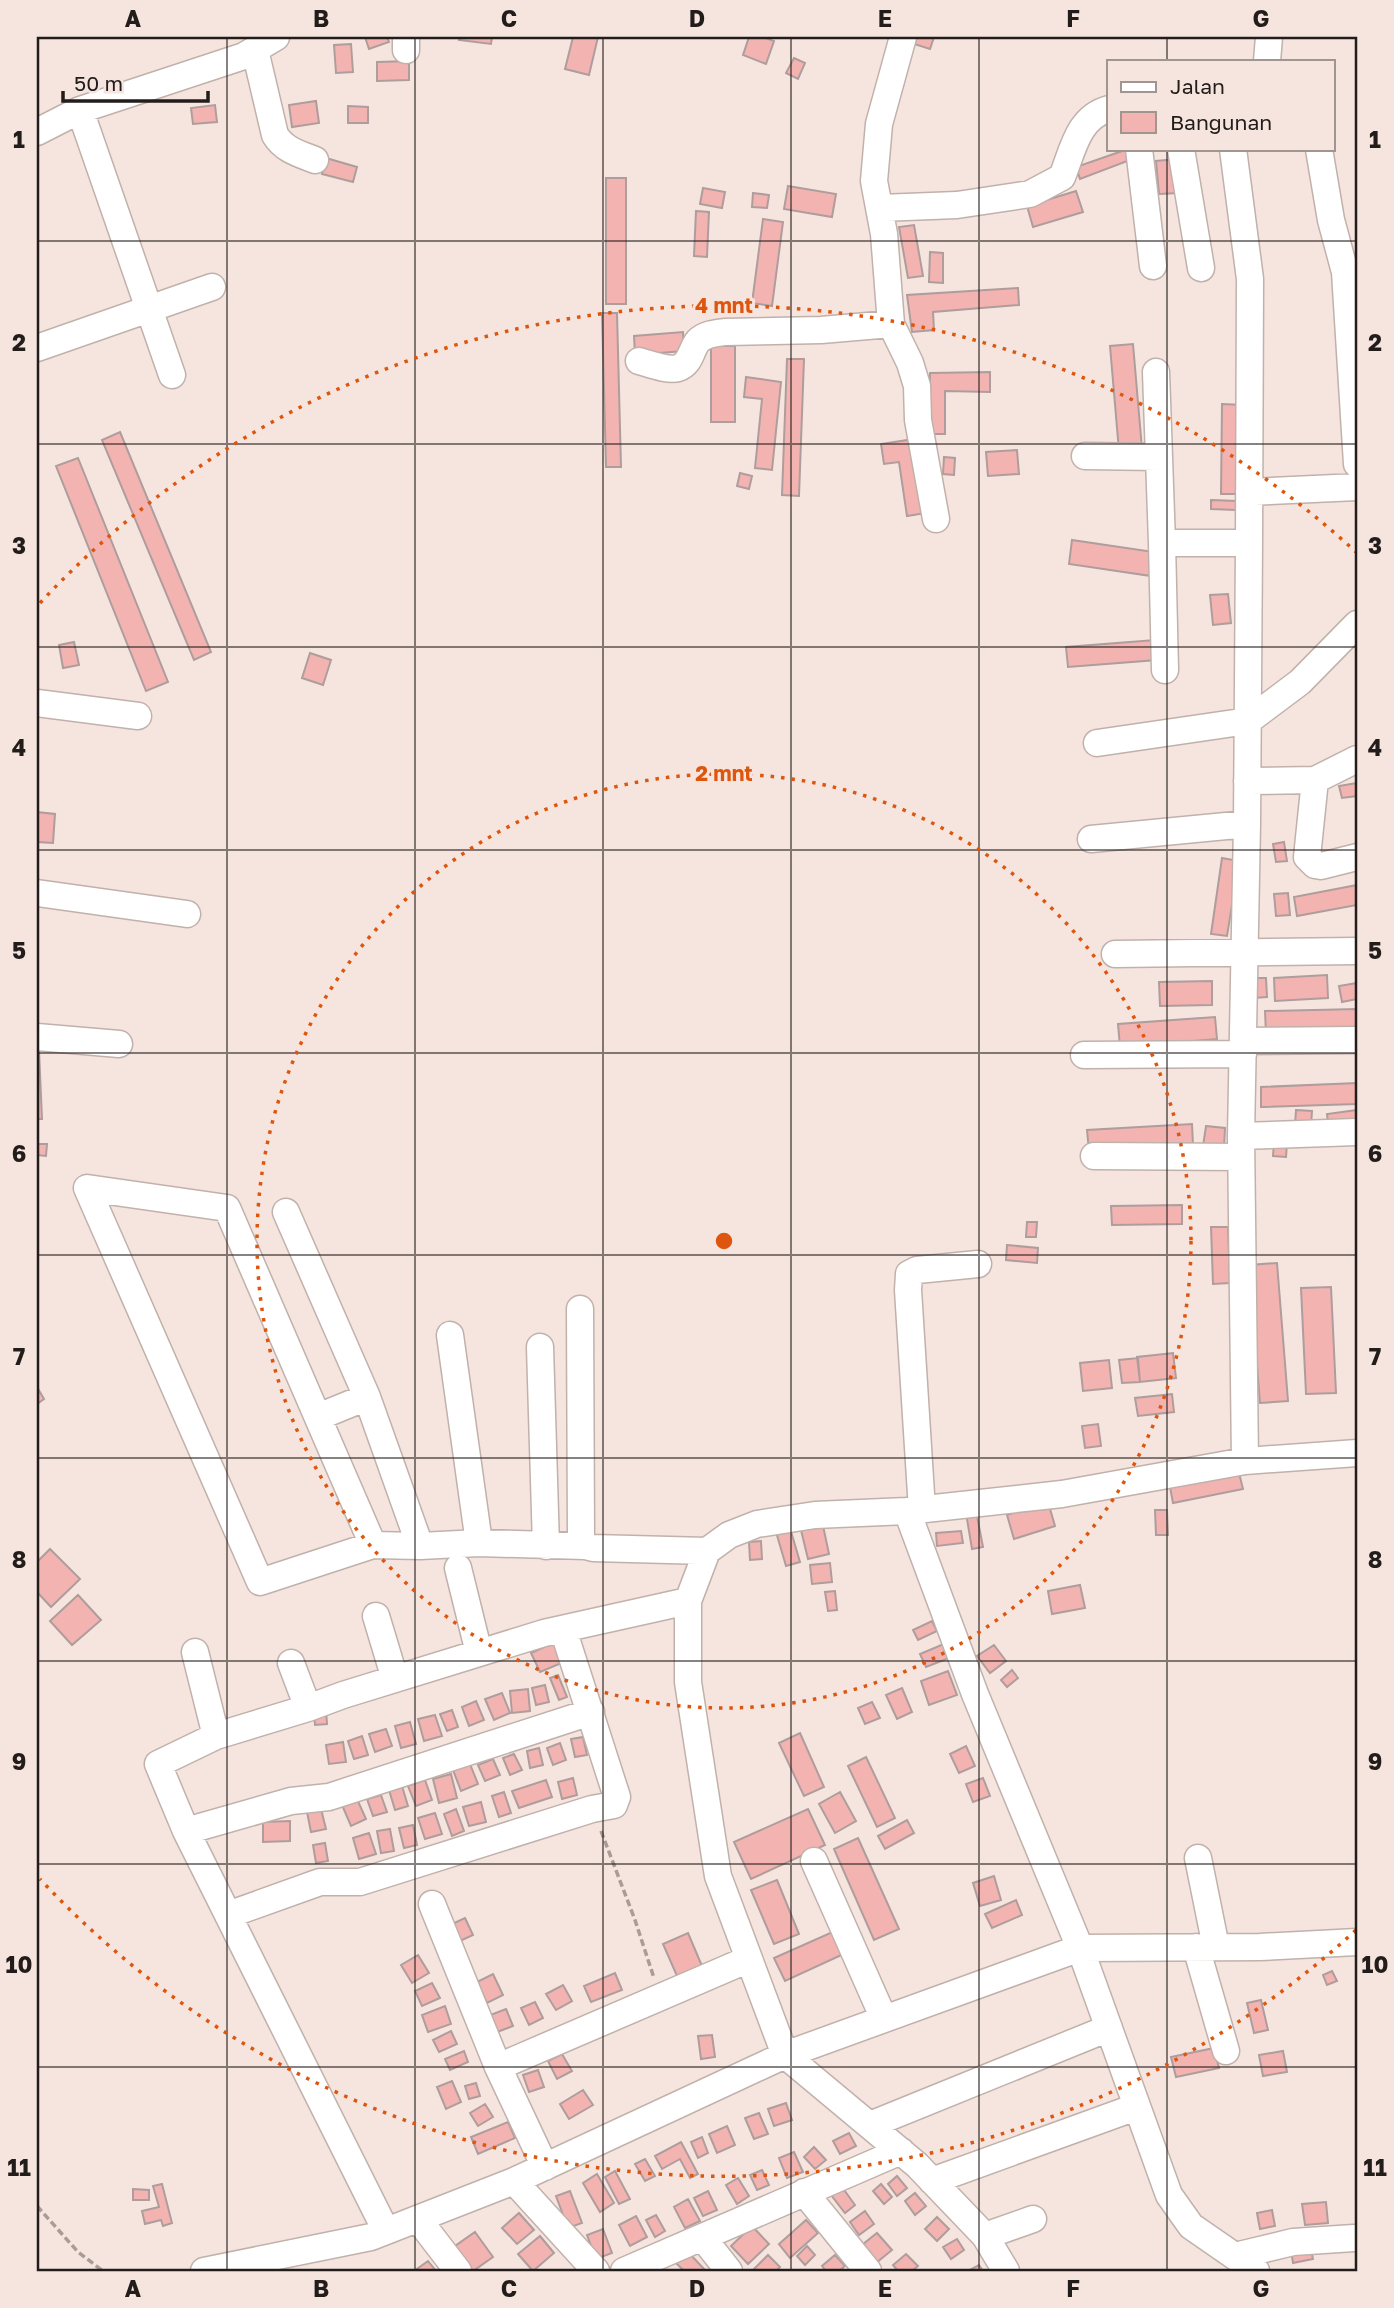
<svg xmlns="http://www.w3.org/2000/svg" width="1394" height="2308" viewBox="0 0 1394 2308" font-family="'Golos Text',sans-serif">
<rect width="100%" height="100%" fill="#f6e5df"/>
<path fill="#f3b4b1" stroke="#ae9d9c" stroke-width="2" d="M365 37H387L389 42 369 49Z
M460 37H492L491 44 459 40Z
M573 37H598L589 75 565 69Z
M749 37H763L774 41 766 64 743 55Z
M917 37H934L930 49 914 44Z
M351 44 353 72 336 73 334 45Z
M794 58 805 63 798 79 786 73Z
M409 61V80L377 81V62Z
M316 101 319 123 292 127 289 105Z
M215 105 217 122 193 124 191 108Z
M348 106 368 107V123H348Z
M1128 149 1138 157 1080 179 1076 167Z
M326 158 357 167 353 182 322 174Z
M1177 159 1180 193 1159 194 1156 161Z
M606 178H626V304H606Z
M788 186 836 194 832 217 784 209Z
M703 188 725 192 722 208 700 204Z
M1076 191 1083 212 1033 227 1027 206Z
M753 193 769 195 767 208 752 207Z
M696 211 709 212 707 257 694 256Z
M763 219 783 222 772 306 752 303Z
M914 225 923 276 908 278 899 227Z
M930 252 943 253V283L929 282Z
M1018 288 1019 305 933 312 934 330 912 332 907 295Z
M602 313H617L621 467H606Z
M683 332 684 351 635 355 634 336Z
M1133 344 1142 449 1119 451 1110 346Z
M711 346H735V422H711Z
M787 359H804L799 496 782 495Z
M990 372V392L945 391V434H929L930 373Z
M746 377 781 382 772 470 755 468 762 399 744 397Z
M1222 404 1243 405V494H1221Z
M120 432 211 652 194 660 102 440Z
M914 439 926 513 907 516 899 462 884 464 881 444Z
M1017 450 1019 474 988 476 986 452Z
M944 457 955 458 954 475 943 474Z
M78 458 168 682 146 691 56 466Z
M740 473 752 476 749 489 737 486Z
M1211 500 1237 501 1236 510 1211 509Z
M1072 540 1154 552 1151 576 1069 564Z
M1228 594 1231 623 1213 625 1210 595Z
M1155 640 1157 660 1068 667 1066 647Z
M74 642 79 665 63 668 59 645Z
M310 653 331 660 323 685 302 678Z
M1357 783V796L1342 798 1339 786Z
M37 812 55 814 53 843 37 842Z
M1284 842 1287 861 1276 862 1273 844Z
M1222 858 1239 861 1227 936 1211 934Z
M1357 885V905L1297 916 1294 897Z
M1288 893 1290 915 1276 916 1274 894Z
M1327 975 1328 998 1275 1001 1274 978Z
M1253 978H1266L1267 997 1254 998Z
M1212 981V1005L1160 1006 1159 982Z
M1357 983V999L1342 1002 1339 986Z
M1357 1009V1032L1266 1034 1265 1011Z
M1215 1017 1217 1039 1120 1047 1118 1024Z
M37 1050H39L42 1119H37Z
M1357 1083V1104L1261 1107V1087Z
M1296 1110 1312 1111 1311 1126 1295 1125Z
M1357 1110V1127L1329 1130 1327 1114Z
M1192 1124 1193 1145 1089 1151 1087 1130Z
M1206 1126 1225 1128 1224 1148 1203 1146Z
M1274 1142 1287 1143 1286 1157 1273 1156Z
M38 1144H47L46 1156 37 1155Z
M1182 1205V1224L1112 1225 1111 1206Z
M1027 1222H1037L1036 1237H1026Z
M1211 1227H1228L1230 1283 1213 1284Z
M1007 1245 1038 1248 1037 1263 1006 1260Z
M1277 1263 1288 1401 1260 1403 1249 1265Z
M1331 1287 1336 1393 1306 1394 1301 1288Z
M1173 1353 1176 1378 1140 1382 1137 1357Z
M1138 1358 1140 1382 1122 1383 1119 1360Z
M1109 1360 1112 1388 1083 1391 1080 1363Z
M37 1387 44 1399 37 1404Z
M1172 1394 1174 1412 1138 1416 1135 1398Z
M1098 1424 1101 1446 1085 1448 1082 1426Z
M1239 1473 1243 1489 1173 1503 1170 1487Z
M1048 1502 1055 1526 1014 1539 1007 1515Z
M1155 1510H1167L1168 1535H1156Z
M976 1511 983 1547 972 1549 966 1513Z
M822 1521 829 1554 808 1559 800 1526Z
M790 1528 800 1562 786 1566 776 1532Z
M961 1531 963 1543 937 1546 936 1533Z
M761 1541 762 1559 750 1560 749 1542Z
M50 1549 80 1579 51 1607 37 1592V1562Z
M830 1563 832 1582 812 1584 810 1565Z
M1080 1585 1085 1608 1052 1614 1048 1591Z
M835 1591 837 1610 828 1611 825 1592Z
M78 1595 101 1620 72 1645 50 1621Z
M932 1621 937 1631 918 1640 913 1630Z
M555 1642 564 1662 540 1672 531 1653Z
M946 1643 952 1657 926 1667 920 1654Z
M994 1645 1006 1661 990 1673 977 1656Z
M1012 1670 1018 1678 1007 1687 1001 1680Z
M948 1671 957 1695 929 1705 921 1681Z
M558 1675 567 1697 559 1700 550 1678Z
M545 1685 549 1702 536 1705 532 1688Z
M902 1688 912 1712 897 1719 886 1695Z
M528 1689 530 1711 512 1713 510 1691Z
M502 1693 510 1713 494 1720 485 1699Z
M476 1701 484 1720 469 1726 462 1707Z
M872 1702 880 1718 865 1724 858 1708Z
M326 1710 327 1724 315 1725 314 1711Z
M452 1710 458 1727 447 1731 440 1714Z
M435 1715 442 1736 424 1741 418 1719Z
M410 1722 416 1744 401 1748 395 1726Z
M386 1729 392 1746 375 1752 369 1734Z
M800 1733 824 1787 804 1796 779 1743Z
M362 1736 368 1755 354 1759 348 1741Z
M583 1737 587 1755 575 1757 571 1739Z
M343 1742 346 1762 329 1764 326 1745Z
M560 1743 566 1760 553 1765 547 1748Z
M966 1746 975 1766 959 1773 950 1754Z
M539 1748 543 1765 530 1768 527 1751Z
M514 1754 522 1770 510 1775 503 1758Z
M866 1757 895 1818 877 1827 848 1766Z
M493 1759 500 1775 485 1781 478 1765Z
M470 1764 478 1784 461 1791 453 1770Z
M451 1774 457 1798 439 1803 433 1779Z
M573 1778 577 1795 562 1799 558 1782Z
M983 1778 990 1796 973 1802 966 1784Z
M425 1780 432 1800 416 1806 408 1786Z
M546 1780 552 1797 519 1808 512 1791Z
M402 1786 408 1806 395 1810 389 1790Z
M504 1792 511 1813 499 1817 492 1796Z
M840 1792 856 1821 835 1833 819 1804Z
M381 1795 387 1812 373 1816 367 1799Z
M357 1799 366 1819 351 1826 342 1805Z
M481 1802 486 1822 469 1826 463 1807Z
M321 1809 326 1829 311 1832 307 1812Z
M456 1809 464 1831 452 1836 444 1814Z
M808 1809 825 1845 751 1879 734 1842Z
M435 1813 442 1834 425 1839 418 1818Z
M907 1820 914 1833 885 1849 878 1836Z
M290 1821V1841L263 1842V1822Z
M413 1825 417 1845 404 1848 399 1828Z
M390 1829 394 1851 381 1853 377 1831Z
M369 1833 376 1854 359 1859 353 1838Z
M858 1838 899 1929 874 1940 834 1849Z
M325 1843 328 1861 316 1863 313 1845Z
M994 1876 1001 1900 980 1906 973 1883Z
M777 1880 799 1934 774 1944 751 1890Z
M1016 1900 1022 1915 992 1928 985 1914Z
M465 1918 473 1935 460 1941 452 1924Z
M837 1930 848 1952 785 1981 774 1958Z
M688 1933 702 1966 677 1976 663 1944Z
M418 1955 429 1973 412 1983 401 1965Z
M1332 1971 1337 1981 1327 1985 1323 1975Z
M615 1973 622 1990 591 2002 584 1986Z
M493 1974 503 1995 487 2003 477 1982Z
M432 1983 440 1998 422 2006 415 1991Z
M563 1985 572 2001 556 2010 546 1994Z
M1261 2000 1268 2030 1254 2033 1247 2003Z
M535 2002 543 2018 529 2025 521 2008Z
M445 2006 451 2024 428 2032 422 2015Z
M506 2009 513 2026 492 2034 485 2017Z
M451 2031 457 2044 439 2052 433 2040Z
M712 2035 715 2057 701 2059 698 2036Z
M1214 2048 1219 2068 1176 2077 1171 2057Z
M464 2051 468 2062 450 2070 445 2059Z
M1283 2051 1287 2072 1263 2076 1259 2055Z
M562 2054 572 2071 557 2079 548 2061Z
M538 2070 544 2087 529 2092 523 2075Z
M452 2081 461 2102 446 2109 437 2087Z
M476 2083 480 2096 469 2099 465 2086Z
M583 2090 593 2105 569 2119 560 2104Z
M786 2103 792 2120 774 2126 768 2109Z
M485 2104 493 2117 478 2126 470 2113Z
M759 2113 768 2134 754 2139 745 2118Z
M508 2122 515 2138 478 2154 471 2137Z
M727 2126 735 2145 717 2153 709 2134Z
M849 2133 856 2146 840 2154 833 2141Z
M702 2137 708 2153 698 2158 691 2142Z
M681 2142 698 2174 690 2178 680 2159 662 2169 655 2156Z
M814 2147 826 2160 815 2169 804 2157Z
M794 2152 803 2172 787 2178 779 2158Z
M645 2159 655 2176 645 2181 635 2164Z
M762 2170 769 2185 757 2190 750 2175Z
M615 2171 630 2199 619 2204 605 2177Z
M597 2174 614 2203 600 2212 583 2183Z
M897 2176 907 2188 897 2196 888 2184Z
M738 2178 749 2196 737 2204 726 2185Z
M162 2184 172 2223 163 2226 161 2220 145 2224 142 2211 159 2207 153 2186Z
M881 2184 892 2197 884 2204 873 2191Z
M842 2187 855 2205 845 2213 831 2195Z
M133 2189 149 2190V2200H133Z
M570 2191 582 2223 568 2228 556 2196Z
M708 2191 717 2210 703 2216 694 2198Z
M915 2193 926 2206 915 2215 905 2201Z
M688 2199 700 2221 685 2228 674 2207Z
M1326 2202 1328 2223 1305 2225 1302 2204Z
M1272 2210 1275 2226 1260 2229 1257 2213Z
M865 2211 874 2224 859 2235 850 2222Z
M519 2213 534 2230 517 2244 502 2228Z
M656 2215 665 2231 655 2237 646 2220Z
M636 2216 647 2237 630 2246 619 2225Z
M937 2217 949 2229 937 2241 925 2229Z
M806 2220 818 2233 790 2258 779 2244Z
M752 2226 769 2244 748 2264 731 2246Z
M603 2229 612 2253 596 2259 587 2235Z
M475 2232 493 2257 473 2271 455 2246Z
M877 2233 892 2250 876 2263 862 2245Z
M540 2236 554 2253 533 2271 518 2254Z
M957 2239 964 2250 951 2259 943 2247Z
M807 2246 815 2255 805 2265 797 2256Z
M1310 2246 1313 2259 1293 2263 1291 2250Z
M688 2252 706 2271H684L676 2263Z
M906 2254 918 2266 912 2271H898L893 2265Z
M768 2255 780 2267 776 2271H752Z
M835 2255 845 2266 839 2271H826L822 2266Z
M428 2261 436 2271H414Z
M979 2265 983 2271H968Z"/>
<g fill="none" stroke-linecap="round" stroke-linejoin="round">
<defs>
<path id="minor" d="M406 37V50
M903 37 879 124 874 181 884 234 891 324 910 363 917 386 918 420 936 519
M255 50 275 135C284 150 300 154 315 160
M1267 61 1269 37
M80 110 172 375
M37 132 80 110 244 56 276 37
M1139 149 1153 266
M1181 149 1201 268
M1233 149 1250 279 1249 543
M1319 149 1331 220 1345 272 1357 464
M880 208 957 205 1030 194 1062 177C1073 150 1078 117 1109 109
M37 348 212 287
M639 361C650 364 668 371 678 368 691 364 691 349 698 341 705 334 716 333 725 332L821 330 891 324
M1156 372 1162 543H1249L1247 824 1241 1136 1245 1461
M1085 456 1158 457
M1249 492 1357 487
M1162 543 1165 670
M37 703 138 716
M1097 743 1248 721 1300 682 1357 624
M1315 780 1307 857 1315 865 1321 866 1357 857
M1247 781 1315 780 1357 759
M1091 839 1247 824
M37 893 187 914
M1115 954 1357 951
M37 1037 119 1044
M1243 1041 1357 1040
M1084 1055 1243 1054
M1241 1136 1357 1132
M1094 1156 1241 1157
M286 1212 367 1397 420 1546
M580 1309 581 1537 585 1546 593 1548 707 1551
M450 1335 479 1543
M540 1347 546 1546
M318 1417 367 1397
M922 1510 908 1290 909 1274 917 1270 978 1264
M907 1511 975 1694 1080 1948 1169 2195 1191 2226 1256 2271
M373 1545 227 1208 87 1188 260 1582 373 1545 420 1546 479 1543 585 1546
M458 1568 479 1653
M376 1616 395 1679
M195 1652 216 1736
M291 1663 308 1708
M186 1831 291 1801 329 1797 591 1712
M1198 1858 1216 1947
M814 1861 884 2019
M432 1904 498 2067
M228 1915 320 1882H360L592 1809 614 1805 617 1797 563 1629
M1196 1947 1226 2051
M870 2125 1109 2028
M545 2167 498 2067 749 1959
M514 2181 785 2055 1080 1948 1260 1947 1357 1942
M932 2181 1136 2107
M804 2192 868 2271
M418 2219 458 2271
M386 2231 186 1831 158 1764 216 1736 308 1708 343 1695 544 1633 688 1601
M985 2236 1033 2219
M703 2238 729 2271
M1235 2256 1293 2242 1354 2238
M204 2271 371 2237 514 2181 596 2271
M624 2271 901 2151
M1006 2271 985 2236 917 2165 785 2055 718 1876 688 1682V1601L707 1551 729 1535 757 1524 815 1515 907 1511 1062 1494 1245 1461 1357 1453"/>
</defs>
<use href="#minor" stroke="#c1b1ab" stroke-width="29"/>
<path stroke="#a99c98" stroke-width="3.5" stroke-dasharray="7 3.5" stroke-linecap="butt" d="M601 1831 635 1920 654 1978
M37 2206 78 2252 103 2271"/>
<use href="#minor" stroke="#fff" stroke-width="26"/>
</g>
<path fill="none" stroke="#221c1a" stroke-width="2" stroke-opacity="0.55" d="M227 37V2271M415 37V2271M603 37V2271M791 37V2271M979 37V2271M1167 37V61M1167 149V2271M37 241H1357M37 444H1357M37 647H1357M37 850H1357M37 1053H1357M37 1255H1357M37 1458H1357M37 1661H1357M37 1864H1357M37 2067H1357"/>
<g fill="none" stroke="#de560d" stroke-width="3.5" stroke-dasharray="3.5 7">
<circle cx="724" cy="1241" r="467"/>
<path d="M1356 1930A935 935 0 0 1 40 1879M40 603A935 935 0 0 1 1356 552"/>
</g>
<circle cx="724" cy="1241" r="10" fill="#de560d" stroke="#f6e5df" stroke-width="3.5"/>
<g font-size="21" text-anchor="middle" font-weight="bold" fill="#de560d" stroke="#f6e5df" stroke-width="6" stroke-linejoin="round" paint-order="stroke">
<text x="724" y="313">4 mnt</text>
<text x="724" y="781">2 mnt</text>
</g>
<rect width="1394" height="2308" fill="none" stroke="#f6e5df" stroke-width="77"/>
<rect x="1107" y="60" width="228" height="91" fill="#f6e5df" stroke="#a19590" stroke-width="2"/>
<rect x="1121" y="82" width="35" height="10" fill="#ffffff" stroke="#a19590" stroke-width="2"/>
<text x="1170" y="94" font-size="21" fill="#221c1a">Jalan</text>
<rect x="1121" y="112" width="35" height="21" fill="#f3b4b1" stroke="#a19590" stroke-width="2"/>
<text x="1170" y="130" font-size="21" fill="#221c1a">Bangunan</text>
<path d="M63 91v10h145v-10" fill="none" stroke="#221c1a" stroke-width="3.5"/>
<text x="74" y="91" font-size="21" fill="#221c1a" stroke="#f6e5df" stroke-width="5" paint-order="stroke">50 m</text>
<rect x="38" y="38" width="1318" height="2232" fill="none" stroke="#221c1a" stroke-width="2.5"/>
<g font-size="23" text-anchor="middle" font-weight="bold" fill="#221c1a">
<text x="133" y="27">A</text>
<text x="321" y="27">B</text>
<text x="509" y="27">C</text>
<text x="697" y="27">D</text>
<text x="885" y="27">E</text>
<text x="1073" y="27">F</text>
<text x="1261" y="27">G</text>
<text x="19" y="148">1</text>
<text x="1375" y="148">1</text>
<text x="19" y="351">2</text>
<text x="1375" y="351">2</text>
<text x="19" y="554">3</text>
<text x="1375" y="554">3</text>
<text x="19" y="756">4</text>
<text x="1375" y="756">4</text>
<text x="19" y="959">5</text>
<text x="1375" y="959">5</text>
<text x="19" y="1162">6</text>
<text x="1375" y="1162">6</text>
<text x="19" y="1365">7</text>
<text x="1375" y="1365">7</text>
<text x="19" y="1568">8</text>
<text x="1375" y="1568">8</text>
<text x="19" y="1770">9</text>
<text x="1375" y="1770">9</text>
<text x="19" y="1973">10</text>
<text x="1375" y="1973">10</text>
<text x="19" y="2176">11</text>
<text x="1375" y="2176">11</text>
<text x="133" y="2297">A</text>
<text x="321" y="2297">B</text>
<text x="509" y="2297">C</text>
<text x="697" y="2297">D</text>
<text x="885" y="2297">E</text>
<text x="1073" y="2297">F</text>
<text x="1261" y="2297">G</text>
</g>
</svg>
